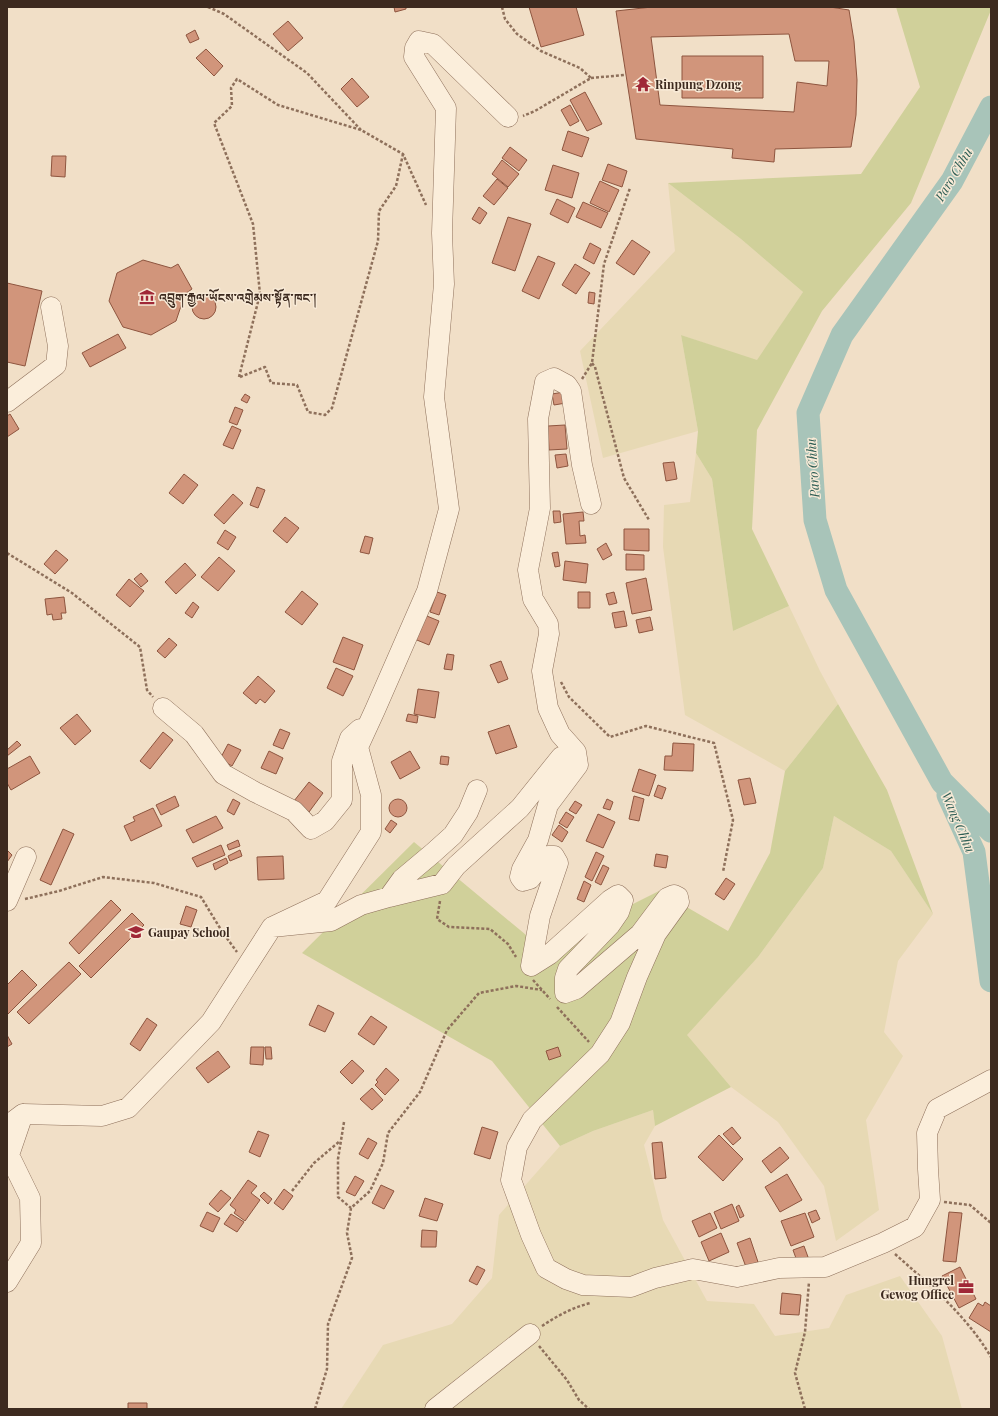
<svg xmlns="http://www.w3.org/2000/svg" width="998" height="1416" viewBox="0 0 998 1416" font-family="'Playfair Display','Noto Serif Tibetan',serif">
<rect width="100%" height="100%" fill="#f1dfc7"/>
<path fill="#e7d9b4" d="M668 183 741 239 803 292 757 361 681 335 698 431 603 458 580 351 675 251Z
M696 453 712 479 733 631 789 606 820 671 838 704 785 771 685 715 663 547 664 505 690 502Z
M834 816 891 851 933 914 898 961 884 1032 903 1056 866 1120 879 1210 836 1241 824 1186 778 1122 731 1087 686 1035 758 957 823 868Z
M653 1110 655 1126 644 1145 663 1220 707 1301 754 1304 775 1336 829 1328 846 1295 900 1276 942 1336 962 1409H341L383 1345 452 1324 492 1278 499 1215 560 1146 593 1131Z"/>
<path fill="#d0d09a" d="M896 7H991V10L911 203 822 311 757 430 752 529 789 606 733 631 712 479 696 453 698 431 681 335 757 360 803 292 741 239 668 183 861 174 920 87Z
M838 704 887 790 933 914 891 851 834 816 823 868 758 957 687 1035 731 1087 655 1126 653 1110 593 1131 560 1146 492 1061 302 953 414 842 543 949 659 891 728 931 770 853 785 771Z"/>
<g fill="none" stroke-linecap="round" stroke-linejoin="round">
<path stroke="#a8c4b9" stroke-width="23" d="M991 107 952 181 842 335 808 413 815 520 836 590 942 782 991 831
M948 795 974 852 991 981"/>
</g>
<path fill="#d1957b" stroke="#8e553f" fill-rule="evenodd" d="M394 7H406V9L395 12Z
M529 7H576L584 35 541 47Z
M652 7H830L849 10 854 41 857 80 856 115 851 147 775 149 774 162 732 158 733 149 636 139 616 11ZM789 34 795 61H829L827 86 797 82 794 112 660 105 651 37Z
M288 21 303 38 288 51 273 34Z
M195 30 199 39 190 43 186 35Z
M206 49 223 66 214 76 196 58Z
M682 56H763V98H682Z
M352 78 369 97 357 107 341 89Z
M585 92 602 124 587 131 570 100Z
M570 105 579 121 570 126 561 110Z
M568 131 589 138 582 157 562 150Z
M510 147 527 160 519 171 502 158Z
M52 156H66L65 177 51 176Z
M502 160 519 174 508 187 492 174Z
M608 164 627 171 622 187 602 180Z
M553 165 579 173 572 198 545 190Z
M497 179 508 188 494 205 483 196Z
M600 181 619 190 609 212 590 203Z
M557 199 575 208 568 223 550 214Z
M583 202 608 213 601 228 576 217Z
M479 207 487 213 480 224 472 219Z
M508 217 531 224 515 271 492 263Z
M632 240 650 252 634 275 616 263Z
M590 243 601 249 594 264 583 258Z
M538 256 555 263 539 299 522 291Z
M143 260 171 268 178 264 192 289 185 294 176 321 151 335 123 327 109 301 117 273Z
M575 264 590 273 576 294 562 285Z
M7 283 42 291 25 366 7 362Z
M589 292 595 293 594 304 588 303Z
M192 307a12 12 0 1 1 24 0a12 12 0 1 1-24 0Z
M118 334 126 348 90 367 82 353Z
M564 392 566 403 554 405 552 394Z
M245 394 250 397 247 403 241 400Z
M235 407 243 410 237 425 229 422Z
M10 414 19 429 7 437V416Z
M565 425 567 449 549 450 548 426Z
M232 426 241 430 233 449 223 445Z
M566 454 568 466 557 468 555 455Z
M674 462 677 479 666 481 663 463Z
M184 474 198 485 183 504 169 493Z
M257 487 265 490 258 508 250 505Z
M233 494 243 503 224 524 214 515Z
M553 511H560L561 522 554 523Z
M583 512 584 521H579L580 536 585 535 586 543 566 544 563 514Z
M285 517 299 528 287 543 273 531Z
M624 529H649V551L624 550Z
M225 530 236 537 228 550 217 543Z
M365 536 373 538 369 554 360 552Z
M606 543 612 555 603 560 597 549Z
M56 550 68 560 55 574 44 564Z
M558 552 560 566 555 567 552 553Z
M626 554 644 555V570H626Z
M219 557 235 571 218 591 201 577Z
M565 561 588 564 586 583 563 580Z
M185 563 196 575 176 594 165 582Z
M141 573 148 581 141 587 134 579Z
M646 578 652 610 632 614 626 583Z
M129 579 144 591 130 607 116 595Z
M302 591 318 604 302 625 285 612Z
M437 592 446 595 439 615 430 612Z
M578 592H590V608H578Z
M614 592 617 603 609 605 606 594Z
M64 597 66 613H61L62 619 53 620 52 614 47 615 45 599Z
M193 602 199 607 192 618 185 613Z
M624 611 627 626 615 628 612 613Z
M422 614 439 621 429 645 412 638Z
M650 617 653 630 639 633 636 620Z
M343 637 363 645 354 670 333 662Z
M169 638 177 645 165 658 157 651Z
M447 654 454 655 452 670 444 669Z
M501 661 508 679 498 683 490 665Z
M336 668 353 676 343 696 327 688Z
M258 676 275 691 265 703 260 699 256 704 243 693Z
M418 689 439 692 435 718 414 714Z
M77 714 91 731 75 745 60 728Z
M408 714 418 716 417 723 406 721Z
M509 725 517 747 496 754 488 732Z
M280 729 290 733 283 749 273 745Z
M163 732 173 740 150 769 140 761Z
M17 741 21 745 7 756V750Z
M673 743 694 744 693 771 664 770 665 756H672Z
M228 744 241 750 232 766 220 759Z
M269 751 283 758 276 774 261 768Z
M410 751 420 768 400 779 391 762Z
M30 756 40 773 11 790 7 783V769Z
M441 756 449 757 448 765 440 764Z
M639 769 656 775 649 796 632 791Z
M750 778 756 803 744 805 738 780Z
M309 782 323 793 309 812 294 801Z
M658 785 666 788 662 799 654 796Z
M175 796 179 806 161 815 156 805Z
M634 796 644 799 639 821 629 819Z
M389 808a9 9 0 1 1 18 0a9 9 0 1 1-18 0Z
M233 799 240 803 234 815 227 811Z
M607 799 613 802 610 810 603 808Z
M575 801 582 805 576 814 569 810Z
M153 808 162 826 131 841 124 826 135 821 133 817Z
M566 812 574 817 567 828 559 823Z
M598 814 615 822 603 848 586 841Z
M216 816 223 828 193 843 186 830Z
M391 820 397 824 390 833 385 829Z
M559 825 568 832 562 842 552 835Z
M63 829 74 834 51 885 40 880Z
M238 840 240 846 229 850 227 845Z
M221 845 225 855 197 867 192 858Z
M7 850 12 855 7 862Z
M240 850 242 856 230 861 228 856Z
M596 852 604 856 592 881 585 877Z
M656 854 668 856 666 868 654 866Z
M283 856 284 879 258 880 257 857Z
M226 858 228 863 215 870 213 864Z
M603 865 609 868 601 885 595 882Z
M726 878 735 884 724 900 715 894Z
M584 881 591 885 584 902 577 899Z
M111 900 121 910 79 954 69 943Z
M186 906 197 910 191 927 180 924Z
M132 913 144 925 91 978 79 966Z
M69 962 81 974 29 1024 17 1012Z
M22 970 37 985 7 1015V985Z
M318 1005 334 1013 325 1032 309 1025Z
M371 1016 387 1027 374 1045 358 1034Z
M147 1018 157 1025 140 1051 130 1044Z
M7 1035 12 1044 7 1047Z
M251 1047H264L263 1065 250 1064Z
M265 1047H271L272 1059H266Z
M558 1047 561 1056 549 1060 546 1051Z
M218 1051 230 1067 208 1083 196 1068Z
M352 1060 364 1071 352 1084 340 1072Z
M386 1068 399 1080 385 1095 375 1085 378 1082 376 1080Z
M372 1088 383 1100 372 1110 360 1099Z
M482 1127 498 1132 490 1159 474 1154Z
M732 1127 741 1138 733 1145 723 1134Z
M258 1131 269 1135 260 1157 249 1152Z
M719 1135 743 1159 723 1181 698 1157Z
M368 1138 377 1143 368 1159 359 1154Z
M662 1142 666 1178 655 1179 652 1143Z
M780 1147 789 1158 771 1173 762 1161Z
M787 1174 802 1200 780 1212 765 1187Z
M355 1176 364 1181 355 1196 346 1192Z
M248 1180 257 1186 251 1193 260 1200 245 1221 234 1213 236 1210 230 1205Z
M381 1185 394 1191 384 1209 372 1203Z
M284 1189 293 1196 283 1210 274 1203Z
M221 1190 231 1198 218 1212 209 1204Z
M264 1192 272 1199 268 1204 260 1196Z
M425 1198 443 1204 437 1221 419 1216Z
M732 1204 739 1221 721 1229 714 1212Z
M739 1205 744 1216 740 1218 736 1207Z
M816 1210 820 1219 812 1223 808 1213Z
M207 1212 220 1218 213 1232 200 1226Z
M949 1212 962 1213 956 1262 943 1261Z
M710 1213 717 1228 699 1237 692 1221Z
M805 1213 814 1237 791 1246 781 1221Z
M231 1214 244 1222 237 1232 224 1224Z
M422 1230 437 1231 436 1247H421Z
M721 1233 729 1252 709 1261 701 1242Z
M750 1238 758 1262 746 1267 737 1243Z
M804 1246 808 1257 797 1261 793 1250Z
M477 1266 485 1270 477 1285 469 1281Z
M960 1267 976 1299 959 1308 942 1276Z
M782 1293 801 1295 799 1315 780 1314Z
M985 1302 991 1306V1332L969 1318 978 1303 983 1306Z
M128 1403H147V1409H128Z"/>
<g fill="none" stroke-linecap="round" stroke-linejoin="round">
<defs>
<path id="minor" d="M7 402 56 365 58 346 51 307
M163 708 194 734 223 774 255 792 294 811 311 829 325 821 342 800V761L350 738 360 729
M576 752 560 734 548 708 542 671 549 634 548 624 533 599 528 570 540 508 538 419 545 382 554 378 567 385 571 391 582 465 591 504
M389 897 402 879 433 853 453 835 468 812 477 790
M7 901 26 857
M272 927 331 921 361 905 389 897 442 884 456 866 520 808 561 757 576 752 578 765 548 805 538 840 522 869 520 877 523 881 530 879 548 856H554L558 863 540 916 531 966 550 954 610 900 618 895 623 900 619 912 610 925 568 969 565 978V993L576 989 640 934 667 898 674 895 678 897 679 902 656 934 637 977 620 1023 600 1054 532 1120 517 1147 511 1180 531 1235 546 1268 566 1279 583 1285 631 1287 655 1278 693 1269 737 1277 779 1268 825 1267 883 1243 915 1227 930 1200 928 1169 927 1133 937 1109 991 1080
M7 1126 23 1114 102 1116 128 1108 211 1022 272 927 327 901 371 832V795L358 747 375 710 427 591 449 509 434 397 444 284 442 233 446 108 414 57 415 48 419 41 433 44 508 117
M7 1282 31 1243 30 1198 9 1155 23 1114
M435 1409 530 1334"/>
</defs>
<use href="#minor" stroke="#8e705b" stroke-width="21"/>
<path stroke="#8e705b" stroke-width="2.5" stroke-dasharray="3 2" stroke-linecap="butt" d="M208 7 224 14 307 73 361 130
M502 7 505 19 517 34 541 51 580 68 591 78 535 111 523 116
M591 78 624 75
M592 363 595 367 624 478 649 520
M239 377 260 294 253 224 214 123 232 106 231 88 237 79 278 105 361 130 403 154 426 205
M240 377 265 367 271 383 297 385 308 412 325 415 332 408 378 241 379 211 396 186 403 154
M582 379 592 363 604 264 630 188
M7 553 72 593 140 647 147 690 153 697
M561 682 569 697 610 737 646 726 714 743 733 820 723 872
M25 899 59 891 103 877 154 883 201 897 223 933 237 952
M440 901 437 919 449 927 490 929 508 944 516 957
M533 980 550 999
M557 1007 589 1042
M344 1122 338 1159V1197L351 1208
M292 1191 314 1163 340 1141
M944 1202 970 1205 991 1223
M895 1254C931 1286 966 1315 991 1357
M542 1326C557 1316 573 1307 591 1303
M539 1346 567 1380 579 1400 589 1409
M315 1409 327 1369 328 1324 352 1258 347 1233 351 1208 370 1191 383 1163 388 1133 420 1092 447 1030 479 993 516 986 542 990
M805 1409 795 1373 805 1332 809 1282"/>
<use href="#minor" stroke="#fbeedb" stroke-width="20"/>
</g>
<defs>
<symbol id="temple-bare" viewBox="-9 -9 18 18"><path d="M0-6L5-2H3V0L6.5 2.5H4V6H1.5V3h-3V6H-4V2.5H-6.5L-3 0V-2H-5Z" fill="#a02837" stroke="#f8ead7" stroke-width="2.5" paint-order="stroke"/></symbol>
<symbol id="museum-bare" viewBox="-9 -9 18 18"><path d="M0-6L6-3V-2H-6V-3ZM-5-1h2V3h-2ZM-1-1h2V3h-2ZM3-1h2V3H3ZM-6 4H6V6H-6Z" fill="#a02837" stroke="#f8ead7" stroke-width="2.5" paint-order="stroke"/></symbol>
<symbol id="school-bare" viewBox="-9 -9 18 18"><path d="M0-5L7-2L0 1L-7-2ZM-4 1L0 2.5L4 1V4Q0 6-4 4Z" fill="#a02837" stroke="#f8ead7" stroke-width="2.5" paint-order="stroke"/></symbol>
<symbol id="office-bare" viewBox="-9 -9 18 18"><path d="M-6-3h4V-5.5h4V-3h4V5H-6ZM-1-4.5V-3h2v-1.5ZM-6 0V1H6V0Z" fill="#a02837" stroke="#f8ead7" stroke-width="2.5" paint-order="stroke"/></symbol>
</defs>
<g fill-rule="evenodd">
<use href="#temple-bare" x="632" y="73" width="22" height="22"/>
<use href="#museum-bare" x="136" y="286" width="22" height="22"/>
<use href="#school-bare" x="125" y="921" width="22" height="22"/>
<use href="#office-bare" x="955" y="1276" width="22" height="22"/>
</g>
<g text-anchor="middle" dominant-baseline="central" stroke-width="3" stroke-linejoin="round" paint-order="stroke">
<g font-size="12" font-weight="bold" fill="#3d2a1f" stroke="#f8ead7" text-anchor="start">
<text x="655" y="84">Rinpung Dzong</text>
<text x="159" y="297">འབྲུག་རྒྱལ་ཡོངས་འགྲེམས་སྟོན་ཁང་།</text>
<text x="148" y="932">Gaupay School</text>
<text x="954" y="1280" text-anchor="end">Hungrel<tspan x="954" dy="14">Gewog Office</tspan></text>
</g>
<g font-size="13" font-style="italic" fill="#2e5e55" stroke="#f8ead7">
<text transform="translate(953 174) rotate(-59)">Paro Chhu</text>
<text transform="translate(812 468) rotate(-94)">Paro Chhu</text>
<text transform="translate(959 822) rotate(67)">Wang Chhu</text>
</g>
</g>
<rect width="998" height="1416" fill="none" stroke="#3d2a1f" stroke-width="16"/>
</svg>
